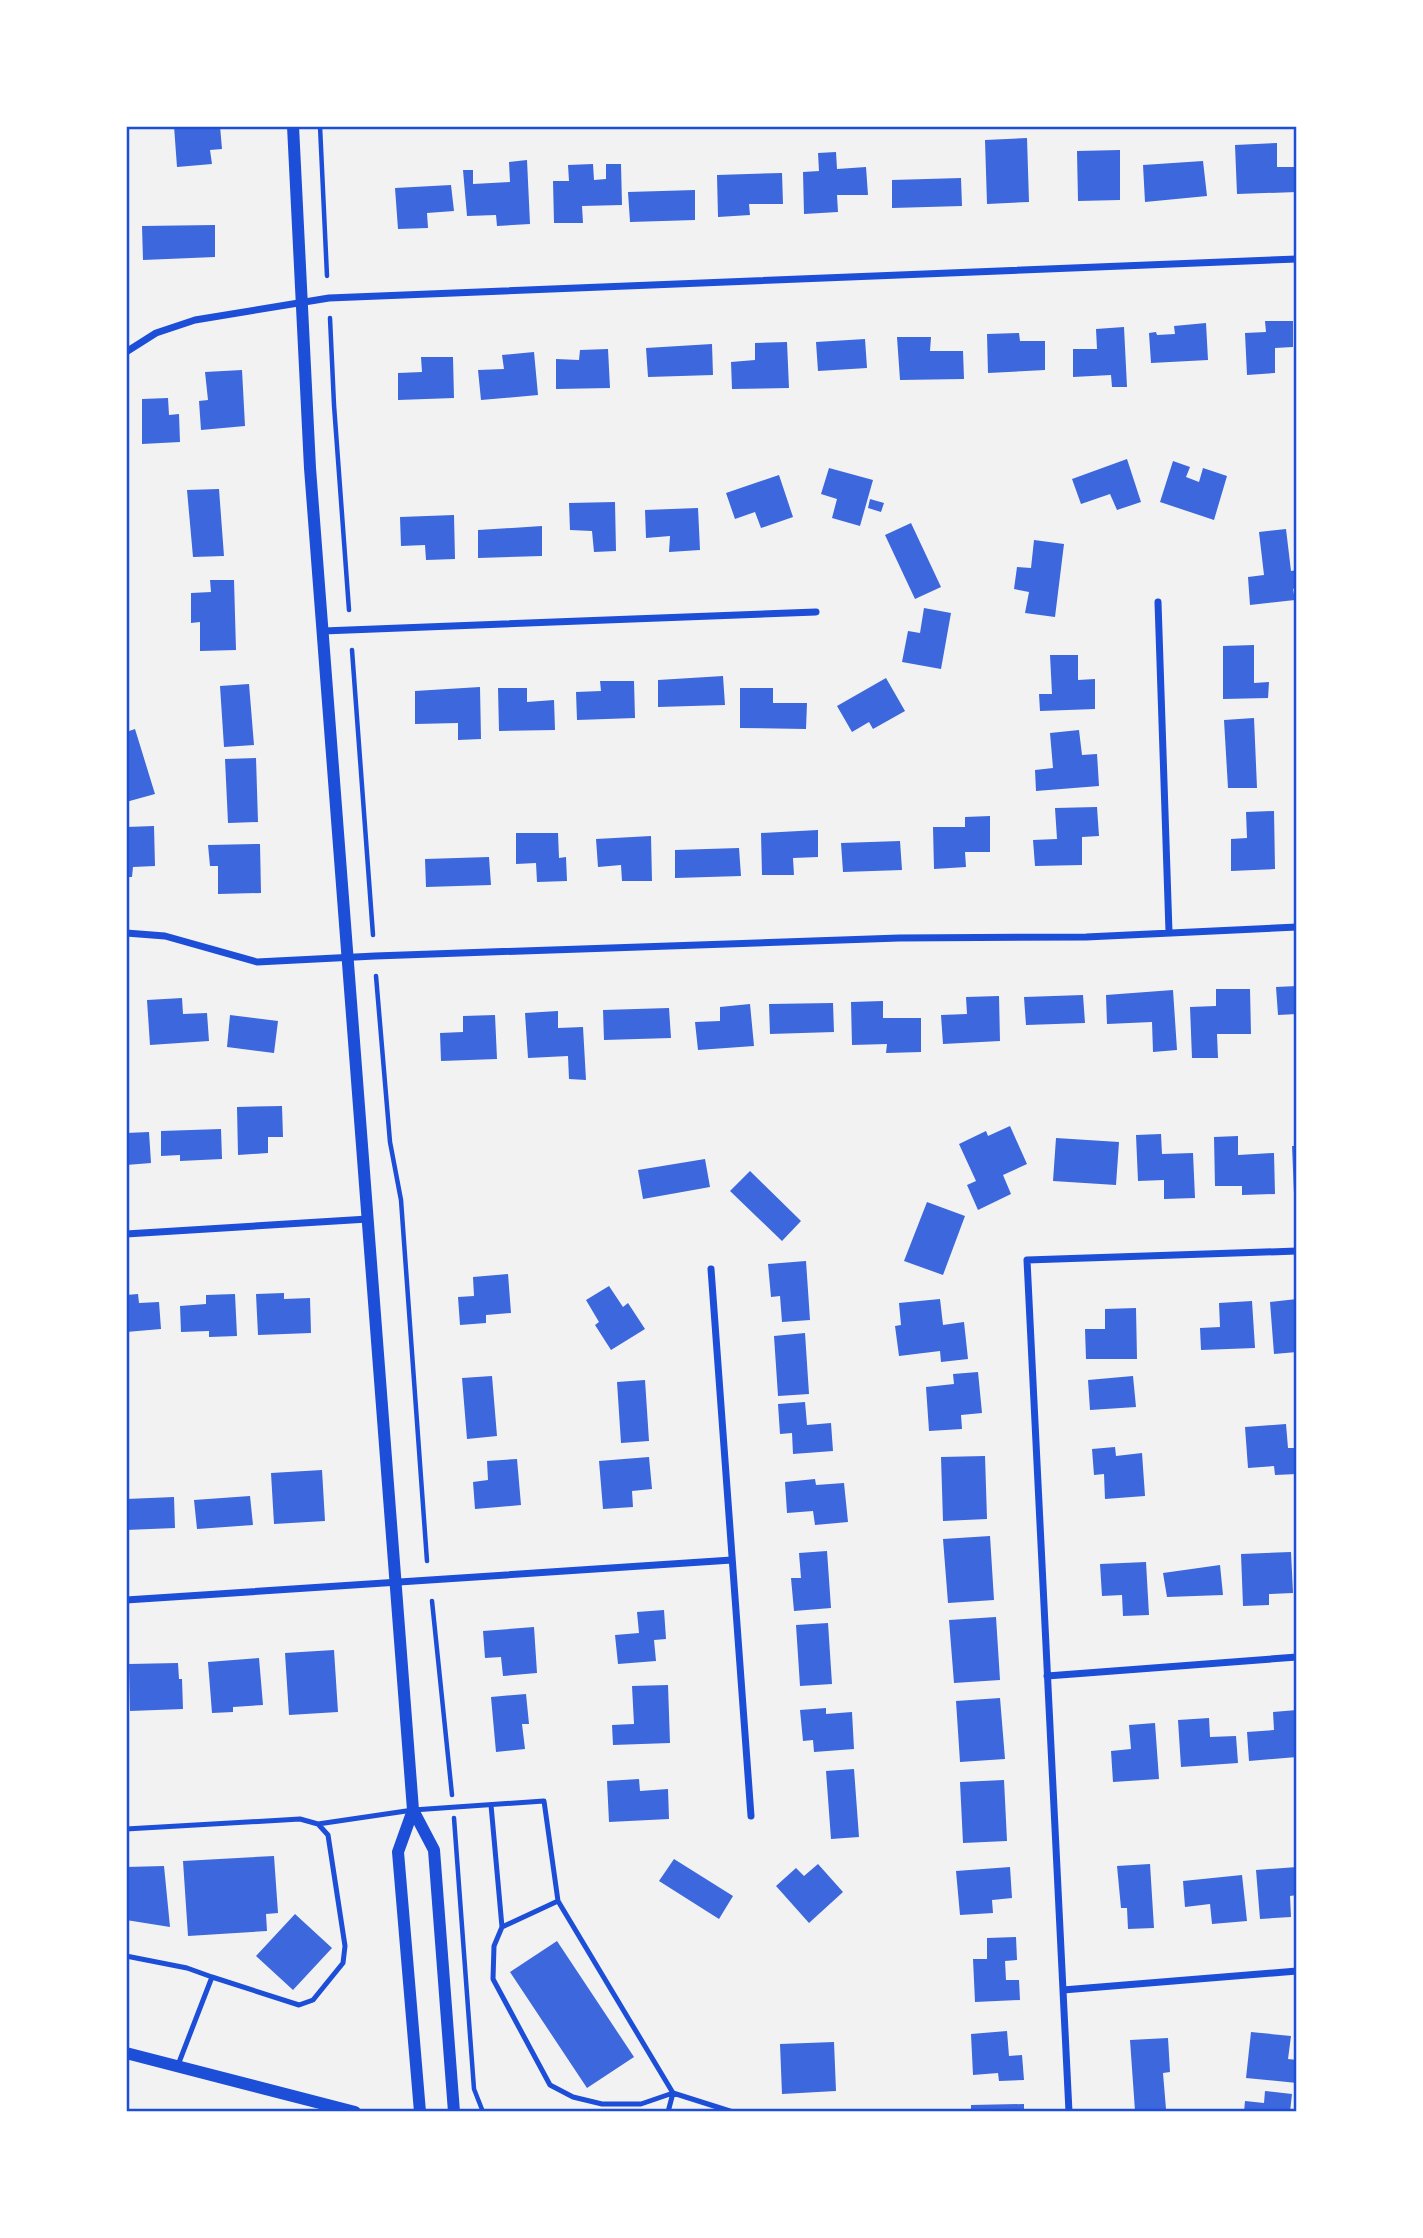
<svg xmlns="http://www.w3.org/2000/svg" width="1423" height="2238" viewBox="0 0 1423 2238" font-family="'Work Sans',sans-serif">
<rect width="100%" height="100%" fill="#f2f2f2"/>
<path fill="#3d67dc" d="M174 126H220L222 149 210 150 212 164 177 167Z
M1027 138 1029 202 987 204 985 140Z
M1277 143V167H1297V192L1237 194 1235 145Z
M1120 150V200L1078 201 1077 151Z
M836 152 837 169 866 167 868 195H837L838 212 804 214 803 172 819 171 818 153Z
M527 160 530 224 497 226 496 215 467 216 463 170H473V184L510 182 509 162Z
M1203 161 1207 196 1145 202 1143 165Z
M593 164 594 180 606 179V164H621L622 205 582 206 583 223H554L553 181H569L568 165Z
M782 173 783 204H749L750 215 718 217 717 175Z
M961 178 962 206 892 208V180Z
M451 185 454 211 427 213 428 228 398 229 395 188Z
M695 190V220L630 222 628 192Z
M215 225V257L143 260 142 226Z
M1265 321H1293V347L1275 348V373L1247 375 1245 333 1266 332Z
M1206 323 1208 360 1151 363 1149 333 1156 332 1157 335 1175 334 1174 326Z
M1124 327 1127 387H1112L1111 375 1073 377V349H1097L1096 329Z
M1019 333 1020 341H1045V370L988 373 987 334Z
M897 337H931L930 351H963L964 379 900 380Z
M865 339 867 368 818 371 816 342Z
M787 342 789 388 732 389 731 362 755 360V343Z
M712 344 713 375 648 377 646 348Z
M608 349 610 388 556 389V359L579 360 580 350Z
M534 352 538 395 481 400 478 370 504 369 502 355Z
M421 357H453L454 398 398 400V373L422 372Z
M242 370 245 426 201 430 199 401 208 400 205 372Z
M168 398 169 415 179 414 180 442 142 444V399Z
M1127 459 1141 502 1117 510 1110 494 1081 504 1072 479Z
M1173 461 1190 467 1186 477 1199 482 1203 468 1227 476 1214 520 1160 502Z
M829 468 873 480 860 526 832 518 837 499 821 494Z
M779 475 793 517 761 528 755 512 735 519 726 493Z
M219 489 224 556 193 557 187 490Z
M870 499 884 503 881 512 868 508Z
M615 502 616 551 594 552 592 531 570 530 569 503Z
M698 508 700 550 669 552 670 536 646 538 645 510Z
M454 515 455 559 426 560 425 545 401 546 400 517Z
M911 523 941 587 915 599 885 535Z
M542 526V556L478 558V530Z
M1286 529 1291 571 1297 570V588L1293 589 1295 600 1250 605 1248 577 1264 575 1259 532Z
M1034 540 1064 544 1055 617 1025 613 1029 592 1014 589 1017 567 1031 568Z
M210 580H234L236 650 200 651V622L191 623V593L211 592Z
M924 608 951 613 941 669 902 662 908 631 920 633Z
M1254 645V683L1269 682 1268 698 1223 699V646Z
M1050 655H1078V680L1095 679V709L1040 711 1039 694H1052Z
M723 676 725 705 658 707V680Z
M886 678 905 711 873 729 869 722 852 732 837 706Z
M600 681H634L635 718 577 720 576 692 601 691Z
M249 684 254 745 224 747 220 686Z
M480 687 481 739 458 740V723L415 724V691Z
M498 688H527V702L554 700 555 730 499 731Z
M740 688H773V703H807L806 729 740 728Z
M1254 718 1257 788H1228L1224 720Z
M135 729 155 794 126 802V732Z
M1079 730 1082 755 1097 754 1099 786 1036 791 1035 770 1053 768 1050 733Z
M256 758 258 822 228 823 225 759Z
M1097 807 1099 836 1082 837V865L1035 866 1033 840 1057 839 1055 808Z
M1274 811 1275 869 1231 871V839L1247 838 1246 812Z
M990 816V852H965L966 867 934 869 933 827H965V817Z
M154 826 155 866 133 867 132 877H126V827Z
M818 830V857L793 858 794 875H762L761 833Z
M516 833H558L559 858 566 857 567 881 537 882 536 863 516 864Z
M651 836 652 881H622L621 865 598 867 596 839Z
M900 841 902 870 843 872 841 843Z
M260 844 261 893 218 894V866H210L208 845Z
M739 848 741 876 675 878V850Z
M489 857 491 885 426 887 425 859Z
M1297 986V1014L1278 1015 1276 987Z
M1216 989H1250L1251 1034H1217L1218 1058H1192L1190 1007 1216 1006Z
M1173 990 1177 1050 1153 1052 1152 1022 1107 1024 1106 995Z
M1083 995 1085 1023 1026 1025 1024 997Z
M999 996 1000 1041 943 1044 941 1015 967 1014 966 997Z
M182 998 183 1014 207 1013 209 1041 150 1045 147 1000Z
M883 1001V1018H921V1052L886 1053 887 1044 852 1045 851 1002Z
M833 1003 834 1032 770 1034 769 1004Z
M750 1004 754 1046 698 1050 695 1022 720 1021V1007Z
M669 1008 671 1038 604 1040 603 1010Z
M558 1011V1028L583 1027 586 1080 569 1079 568 1056 528 1058 525 1013Z
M230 1015 278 1021 274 1053 227 1047Z
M495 1015 497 1059 441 1061 440 1033 463 1032V1016Z
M282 1106 283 1137H268V1153L238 1155 237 1107Z
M1010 1126 1027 1164 1003 1175 1011 1194 978 1210 967 1185 976 1181 959 1144 986 1131 988 1136Z
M221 1129 222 1159 180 1161V1155L161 1156V1131Z
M149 1132 151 1163 126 1165V1133Z
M1161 1134 1162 1154 1193 1153 1195 1198 1164 1199V1180L1138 1181 1136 1135Z
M1238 1136V1155L1274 1153 1275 1194 1242 1195V1186H1215L1214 1137Z
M1056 1138 1119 1142 1116 1185 1053 1181Z
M1292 1146H1297V1194H1294Z
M705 1159 710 1187 643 1199 638 1170Z
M750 1171 801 1221 782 1241 730 1191Z
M927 1202 965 1216 943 1275 904 1261Z
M806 1261 810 1320 782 1322 780 1296 771 1297 768 1264Z
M508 1274 511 1313 486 1315V1323L460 1325 458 1297 474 1296 473 1277Z
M609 1286 623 1307 628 1303 645 1329 611 1350 595 1325 599 1322 586 1300Z
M284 1293V1299L310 1298 311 1333 258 1335 256 1294Z
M138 1294 139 1303 159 1302 161 1329 126 1332V1295Z
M235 1294 237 1336 209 1337V1331L181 1332 180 1306 206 1304V1295Z
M940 1299 943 1325 964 1322 968 1359 941 1362 940 1351 899 1356 895 1326 901 1325 899 1303Z
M1297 1299V1352L1274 1354 1270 1302Z
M1252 1301 1255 1348 1201 1350 1200 1328 1220 1327 1219 1303Z
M1136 1308 1137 1359H1086L1085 1329H1105V1309Z
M805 1333 809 1394 778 1396 774 1336Z
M978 1372 982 1413 961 1415 962 1429 929 1431 926 1387 954 1384 953 1374Z
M492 1376 497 1436 467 1439 462 1378Z
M1133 1376 1136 1407 1090 1410 1088 1380Z
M645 1380 649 1441 621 1443 617 1382Z
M805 1402 807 1425 831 1423 833 1451 793 1454 792 1433 780 1434 778 1404Z
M1286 1424 1288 1448H1297V1474L1275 1475 1274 1466 1248 1468 1245 1427Z
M1115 1447 1116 1456 1142 1453 1145 1496 1105 1499 1104 1474 1094 1475 1092 1449Z
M985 1456 987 1519 943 1521 941 1457Z
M649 1457 652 1489 632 1491 633 1507 603 1509 599 1461Z
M517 1459 521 1505 475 1509 473 1482 488 1480 487 1461Z
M322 1470 325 1521 274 1524 271 1473Z
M815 1479 816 1485 844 1483 848 1522 815 1525 813 1511 787 1513 785 1482Z
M250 1496 253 1525 197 1529 194 1500Z
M174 1497 175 1528 126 1530V1499Z
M990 1536 994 1600 948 1603 943 1539Z
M827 1551 831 1608 794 1611 791 1578H801L799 1553Z
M1291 1552 1293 1593 1269 1594V1605L1243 1606 1241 1554Z
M1146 1562 1149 1615 1123 1616 1122 1595 1102 1596 1100 1564Z
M1220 1565 1223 1595 1167 1597 1163 1573Z
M664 1610 666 1639 654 1640 656 1661 618 1664 615 1635 639 1633 637 1612Z
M996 1617 1000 1680 954 1683 949 1620Z
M828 1623 832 1684 800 1686 796 1625Z
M534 1627 537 1673 503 1676 501 1657 485 1658 483 1631Z
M334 1650 338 1712 289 1715 285 1653Z
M259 1658 263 1705 233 1707V1712L212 1713 208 1662Z
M178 1663 179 1679H182L183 1709 130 1711 129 1664Z
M668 1685 670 1743 613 1745 612 1725 634 1724 632 1686Z
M526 1694 529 1724H522L525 1749 496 1752 491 1697Z
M1000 1698 1005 1759 960 1762 956 1701Z
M826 1708V1714L852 1712 854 1749 814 1752 813 1740 803 1741 800 1710Z
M1297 1710V1757L1249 1761 1247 1732 1274 1730 1273 1712Z
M1209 1718 1210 1737 1236 1736 1238 1763 1181 1767 1178 1720Z
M1155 1723 1159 1779 1113 1782 1111 1751 1131 1749 1129 1725Z
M854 1769 859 1837 831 1839 826 1771Z
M639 1779 640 1791 668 1789 669 1819 609 1822 607 1781Z
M1004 1780 1007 1841 963 1843 960 1782Z
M274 1856 278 1913 266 1914 267 1931 188 1936 183 1861Z
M674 1859 733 1896 719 1919 659 1881Z
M818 1864 843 1892 809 1923 776 1886 796 1868 804 1876Z
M1150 1864 1154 1928 1128 1929 1127 1908H1121L1117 1866Z
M164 1866 170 1927 126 1920V1867Z
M1010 1867 1012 1898 992 1900 993 1913 960 1915 956 1871Z
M1297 1867V1895L1290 1896 1291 1917 1260 1919 1256 1870Z
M1242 1875 1247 1921 1212 1924 1210 1904 1185 1907 1183 1881Z
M295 1914 332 1948 293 1990 256 1956Z
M1016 1937 1017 1960 1005 1961 1006 1980H1019L1020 2000 975 2002 973 1959H987V1938Z
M557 1941 634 2057 587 2088 510 1972Z
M1007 2031 1009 2056 1022 2055 1024 2080 999 2081 998 2073 973 2075 971 2034Z
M1251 2032 1291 2036 1288 2059 1297 2060V2083L1246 2078Z
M1168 2038 1170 2072 1163 2073 1166 2109 1135 2111 1130 2040Z
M834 2042 836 2091 782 2094 780 2044Z
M1265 2091 1292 2094 1290 2112H1244L1245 2101 1264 2103Z
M1024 2104V2112H971V2105Z"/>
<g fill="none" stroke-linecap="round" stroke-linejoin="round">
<path stroke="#1d4ed8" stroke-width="4.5" d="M320 126 327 276
M330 318 334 405 349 610
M352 650 373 935
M376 976 390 1142 401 1200 427 1561
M432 1601 452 1795
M454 1818 474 2089 483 2112"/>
<path stroke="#1d4ed8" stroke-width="5" d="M318 1824 413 1810 544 1801 558 1901 673 2093 641 2104H602L573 2097 550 2085 493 1979 494 1946 502 1927 491 1805
M126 1829 300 1819 318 1824 328 1835 345 1946 343 1963 313 2000 299 2005 212 1977 178 2065
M502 1927 558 1901
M126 1956 187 1968 212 1977
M668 2112 673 2093 733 2112"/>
<path stroke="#1d4ed8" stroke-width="7" d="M126 352 156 333 195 320 329 298 1297 259
M1158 602 1169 932
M323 631 816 612
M126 933 165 936 257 962 375 956 899 938 1086 937 1297 927
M126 1234 368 1219
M711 1269 751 1816
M126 1600 732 1560
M1047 1676 1297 1657
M1063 1990 1297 1971
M1069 2112 1027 1260 1297 1251"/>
<path stroke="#1d4ed8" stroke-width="12" d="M293 126 310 468 413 1810 434 1850 454 2112
M413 1810 398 1852 420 2112
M126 2053 355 2112"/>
</g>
<rect width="1423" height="2238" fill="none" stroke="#ffffff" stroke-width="256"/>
<rect x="128" y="128" width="1167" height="1982" fill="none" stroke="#1d4ed8" stroke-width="2.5"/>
</svg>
